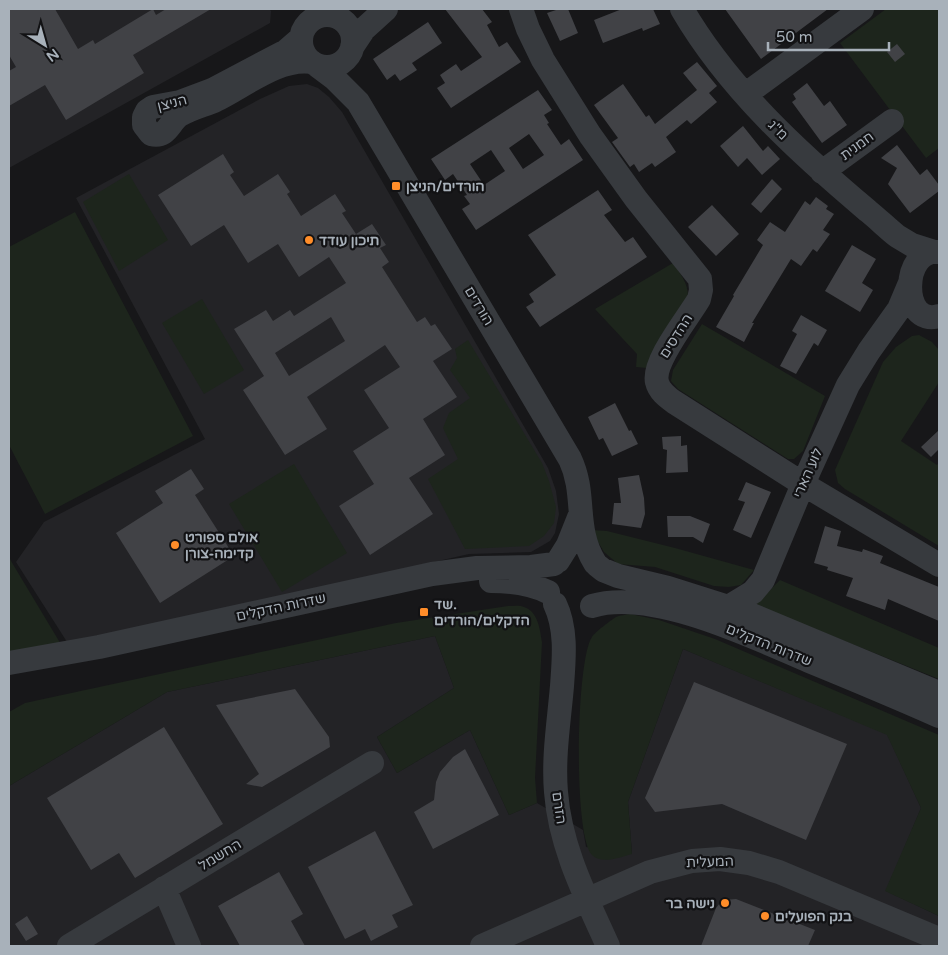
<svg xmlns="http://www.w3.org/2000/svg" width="948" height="955" viewBox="0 0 948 955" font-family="'Varela Round',Heebo,sans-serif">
<rect width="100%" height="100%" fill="#171719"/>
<path fill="#232326" d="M9 9H269L271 11 270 23 9 168Z
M307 84 318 88 329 97 342 112 548 468 556 491 559 514 555 533 550 541 531 552 469 554 69 645 16 562 44 522 205 439 76 198 260 99 289 86Z
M435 636 454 688 377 737 397 773 470 730 509 815 537 803 583 830 586 847 632 854 628 802 683 649 887 734 921 808 886 891 939 916V946H9V786L167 692Z"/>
<path fill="#1d251c" d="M886 9H939V148L926 158 840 43Z
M129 174 168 240 119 271 83 202Z
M75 212 193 436 45 514 9 445V247Z
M673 263C680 273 688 283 688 296L647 368 636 367 637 354 595 309Z
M202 299 244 370 204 394 162 323Z
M702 324 825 396 803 451 794 459H788L678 389 671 381 673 370Z
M919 335 932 342 939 350V382L901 441 937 465 939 462V546L845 489 838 483 835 470 883 362 896 347 912 336Z
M468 340 542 463 549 481 556 507 554 523 544 536 529 546 465 549 428 479 458 459 443 428 449 413 470 398 450 370 457 358 455 349Z
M294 464 347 553 282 592 229 504Z
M591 530 607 531 675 548 754 570 741 585 729 587 714 586 655 567 618 564 604 552Z
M9 556 11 561 62 646 9 657Z
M780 580 939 648V679L755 605Z
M508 606C513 606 520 605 524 607 538 611 540 630 542 642L535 778 537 803 509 815 470 730 397 773 377 737 454 688 435 636 167 692 9 786V712L25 703 396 623Z
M630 614 659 620 715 639 939 735V916L885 891 921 808 887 735 683 649 628 802 632 854C620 857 602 865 592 855 573 836 576 660 592 637 595 632 610 621 616 617 620 615 626 615 630 614Z"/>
<path fill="#414246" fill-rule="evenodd" d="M9 9H55L78 49 93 40 95 44 153 9 156 15 166 9H211L133 55 144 73 66 120 45 85 9 106V71L16 67 9 55Z
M445 9H482L492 22 487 25 499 47 507 42 521 62 451 108 437 88 445 83 440 75 456 64 461 71 482 57Z
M559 9H568L578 33 560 41 547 13Z
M622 9H653L660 24 643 31 642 28 603 43 594 20Z
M725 9H828L761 59Z
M428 22 442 43 412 63 417 70 400 81 395 74 387 80 373 59Z
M897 44 905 54 895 62 887 52Z
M697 62 717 86 709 93 717 102 691 124 687 120 666 137 676 152 655 167 652 163 639 172 634 164 630 167 612 142 618 138 594 105 623 84 646 117 649 115 655 124 697 90 683 73Z
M807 83 824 106 830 101 847 125 822 143 792 102 796 99 793 94Z
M538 90 552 110 544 115 549 123 547 124 561 145 569 139 583 160 476 230 462 209 470 204 464 196 467 195 453 174 445 180 431 159ZM529 134 544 155 523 169 509 148ZM491 150 505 171 484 185 470 164Z
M743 126 763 151 768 146 780 159 762 175 747 158 738 167 720 146Z
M897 145 920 175 927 169 939 185V191L910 213 888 184 897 168 881 158Z
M223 154 234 172 230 175 244 196 278 174 290 192 287 194 301 216 335 194 346 211 342 213 356 234 372 224 386 245 380 248 389 262 382 267 417 322 425 317 431 326 435 324 452 349 433 361 457 397 423 419 445 455 409 478 433 514 370 555 339 506 374 484 353 451 389 428 364 390 400 367 385 345 307 397 327 429 285 455 243 390 264 376 234 329 266 310 273 321 290 310 294 316 346 283 329 257 299 277 278 244 248 263 224 225 191 246 158 195ZM331 317 345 341 289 376 275 353Z
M772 179 782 189 761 213 751 204Z
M598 190 612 210 604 215 625 242 633 237 647 257 540 327 526 307 534 302 529 294 556 275 528 235Z
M816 197 828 206 826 209 834 214 823 230 830 234 817 252 813 249 801 266 791 259 752 323H754L744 342 716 327 734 296 733 295 763 245 757 240 770 222 785 232 805 201 810 205Z
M712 205 739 234 716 256 688 227Z
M852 245 876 259 862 283 873 290 860 312 825 291Z
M801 315 827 330 818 346 814 343 796 374 780 366 797 334 792 331Z
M615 403 629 431 631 430 638 444 612 456 603 438 599 440 588 417Z
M939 430V449L931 457 921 447Z
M681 436V446L687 445 688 472 666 473 667 450 663 449 662 437Z
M191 469 204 489 195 495 234 556 160 603 116 533 163 503 155 491Z
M639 475 644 498 645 514 641 528 612 524 614 503H621L618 478Z
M746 482 771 492 751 538 733 530 745 502 738 500Z
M667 516H690L710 524 703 543 693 537H668Z
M825 526 841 531 837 546 862 552 863 549 883 556 880 563 939 587V621L888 599 885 610 846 596 853 578 827 570 828 567 814 563Z
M694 682 847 744 806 840 722 804 655 812 645 798Z
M295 689 329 737 330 747 262 787 246 784 259 774 216 705Z
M164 727 223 824 135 878 119 853 91 870 47 798Z
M465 749 499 815 433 849 414 812 434 800 436 782 440 772 453 757Z
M375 831 413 905 392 915 398 927 371 941 365 929 345 939 308 867Z
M279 872 303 914 291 921 305 946H240L218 906Z
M736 899 815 930 808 946H701L716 908 720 903 725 900Z
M27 916 38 934 26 941 15 924Z"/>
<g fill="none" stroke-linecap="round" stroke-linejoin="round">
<path stroke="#373a3e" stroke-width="24" d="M521 9 528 29 543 60 590 135 636 199 700 279 701 290 699 299C688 318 652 362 657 382 659 391 667 397 674 402L803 484 939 565
M682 9C728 88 798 152 868 211 878 219 887 228 897 236L912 245 934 252
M301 41a26 26 0 1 1 52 0a26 26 0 1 1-52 0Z
M301 38 286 51 212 90 180 102 153 107 147 111 144 117V125L151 134C168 138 169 122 180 115 191 108 205 105 216 100 245 86 279 57 312 62
M352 47 364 29 386 9
M315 64 335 79 358 102 570 459C587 495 573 527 595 563
M746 94 862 9
M822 172 892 121
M939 252C901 247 900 328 939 316
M558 561 568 545 580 515
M598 566 603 570 618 576 668 588 747 613 939 693
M491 581C511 581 530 583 548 592
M555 604C567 629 564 659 562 686 559 721 553 757 556 792 560 847 586 897 608 946
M592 606C652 588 753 637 809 661 853 679 896 697 939 716
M730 606 753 592 763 580 803 484 848 385 869 351 899 309 910 283
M9 663 99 647 432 574 477 568 531 567 554 564
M164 888 189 946
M69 946 372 763
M482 946 650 872 692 861 720 859 749 863 779 872 939 939"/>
</g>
<g fill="#ff8d29" stroke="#121214" stroke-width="2">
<rect x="391" y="181" width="10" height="10" rx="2.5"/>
<circle cx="309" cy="240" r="5"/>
<circle cx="175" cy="545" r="5"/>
<rect x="419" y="607" width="10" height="10" rx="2.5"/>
<circle cx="725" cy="903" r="5"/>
<circle cx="765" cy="916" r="5"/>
</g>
<g text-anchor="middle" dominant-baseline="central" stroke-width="4.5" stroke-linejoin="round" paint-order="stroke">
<g font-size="14" fill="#a8b1ba" stroke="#121214">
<text transform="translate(172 103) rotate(-14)">הניצן</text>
<text transform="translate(778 130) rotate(45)">מ"ג</text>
<text transform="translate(857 146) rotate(-36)">חמנית</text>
<text transform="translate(479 306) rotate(59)">הורדים</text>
<text transform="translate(676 336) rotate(-58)">ההדסים</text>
<text transform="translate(808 473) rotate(-66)">לוע הארי</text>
<text transform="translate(281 607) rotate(-12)">שדרות הדקלים</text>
<text transform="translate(769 645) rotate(22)">שדרות הדקלים</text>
<text transform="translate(559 808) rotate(82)">הזרם</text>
<text transform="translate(220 855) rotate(-31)">החשמל</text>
<text transform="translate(710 862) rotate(-2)">המעלית</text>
</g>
<g font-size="14" font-weight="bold" fill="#a8b1ba" stroke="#121214" text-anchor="start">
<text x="406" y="186">הורדים/הניצן</text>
<text x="319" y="240">תיכון עודד</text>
<text x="185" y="537">אולם ספורט<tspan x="185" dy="16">קדימה-צורן</tspan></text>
<text x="434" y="604">שד.<tspan x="434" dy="16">הדקלים/הורדים</tspan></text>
<text x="715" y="903" text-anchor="end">נישה בר</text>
<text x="775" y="916">בנק הפועלים</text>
</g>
</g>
<rect width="948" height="955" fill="none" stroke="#a8b1ba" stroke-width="20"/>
<g transform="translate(45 45) rotate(143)" stroke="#121214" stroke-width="4" paint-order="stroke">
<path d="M0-4L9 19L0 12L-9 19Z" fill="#a8b1ba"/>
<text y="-8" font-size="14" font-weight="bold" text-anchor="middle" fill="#a8b1ba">N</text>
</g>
<path d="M768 42v8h121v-8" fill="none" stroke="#a8b1ba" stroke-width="2.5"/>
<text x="776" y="42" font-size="15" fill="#a8b1ba" stroke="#121214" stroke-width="4" paint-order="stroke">50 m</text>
</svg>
